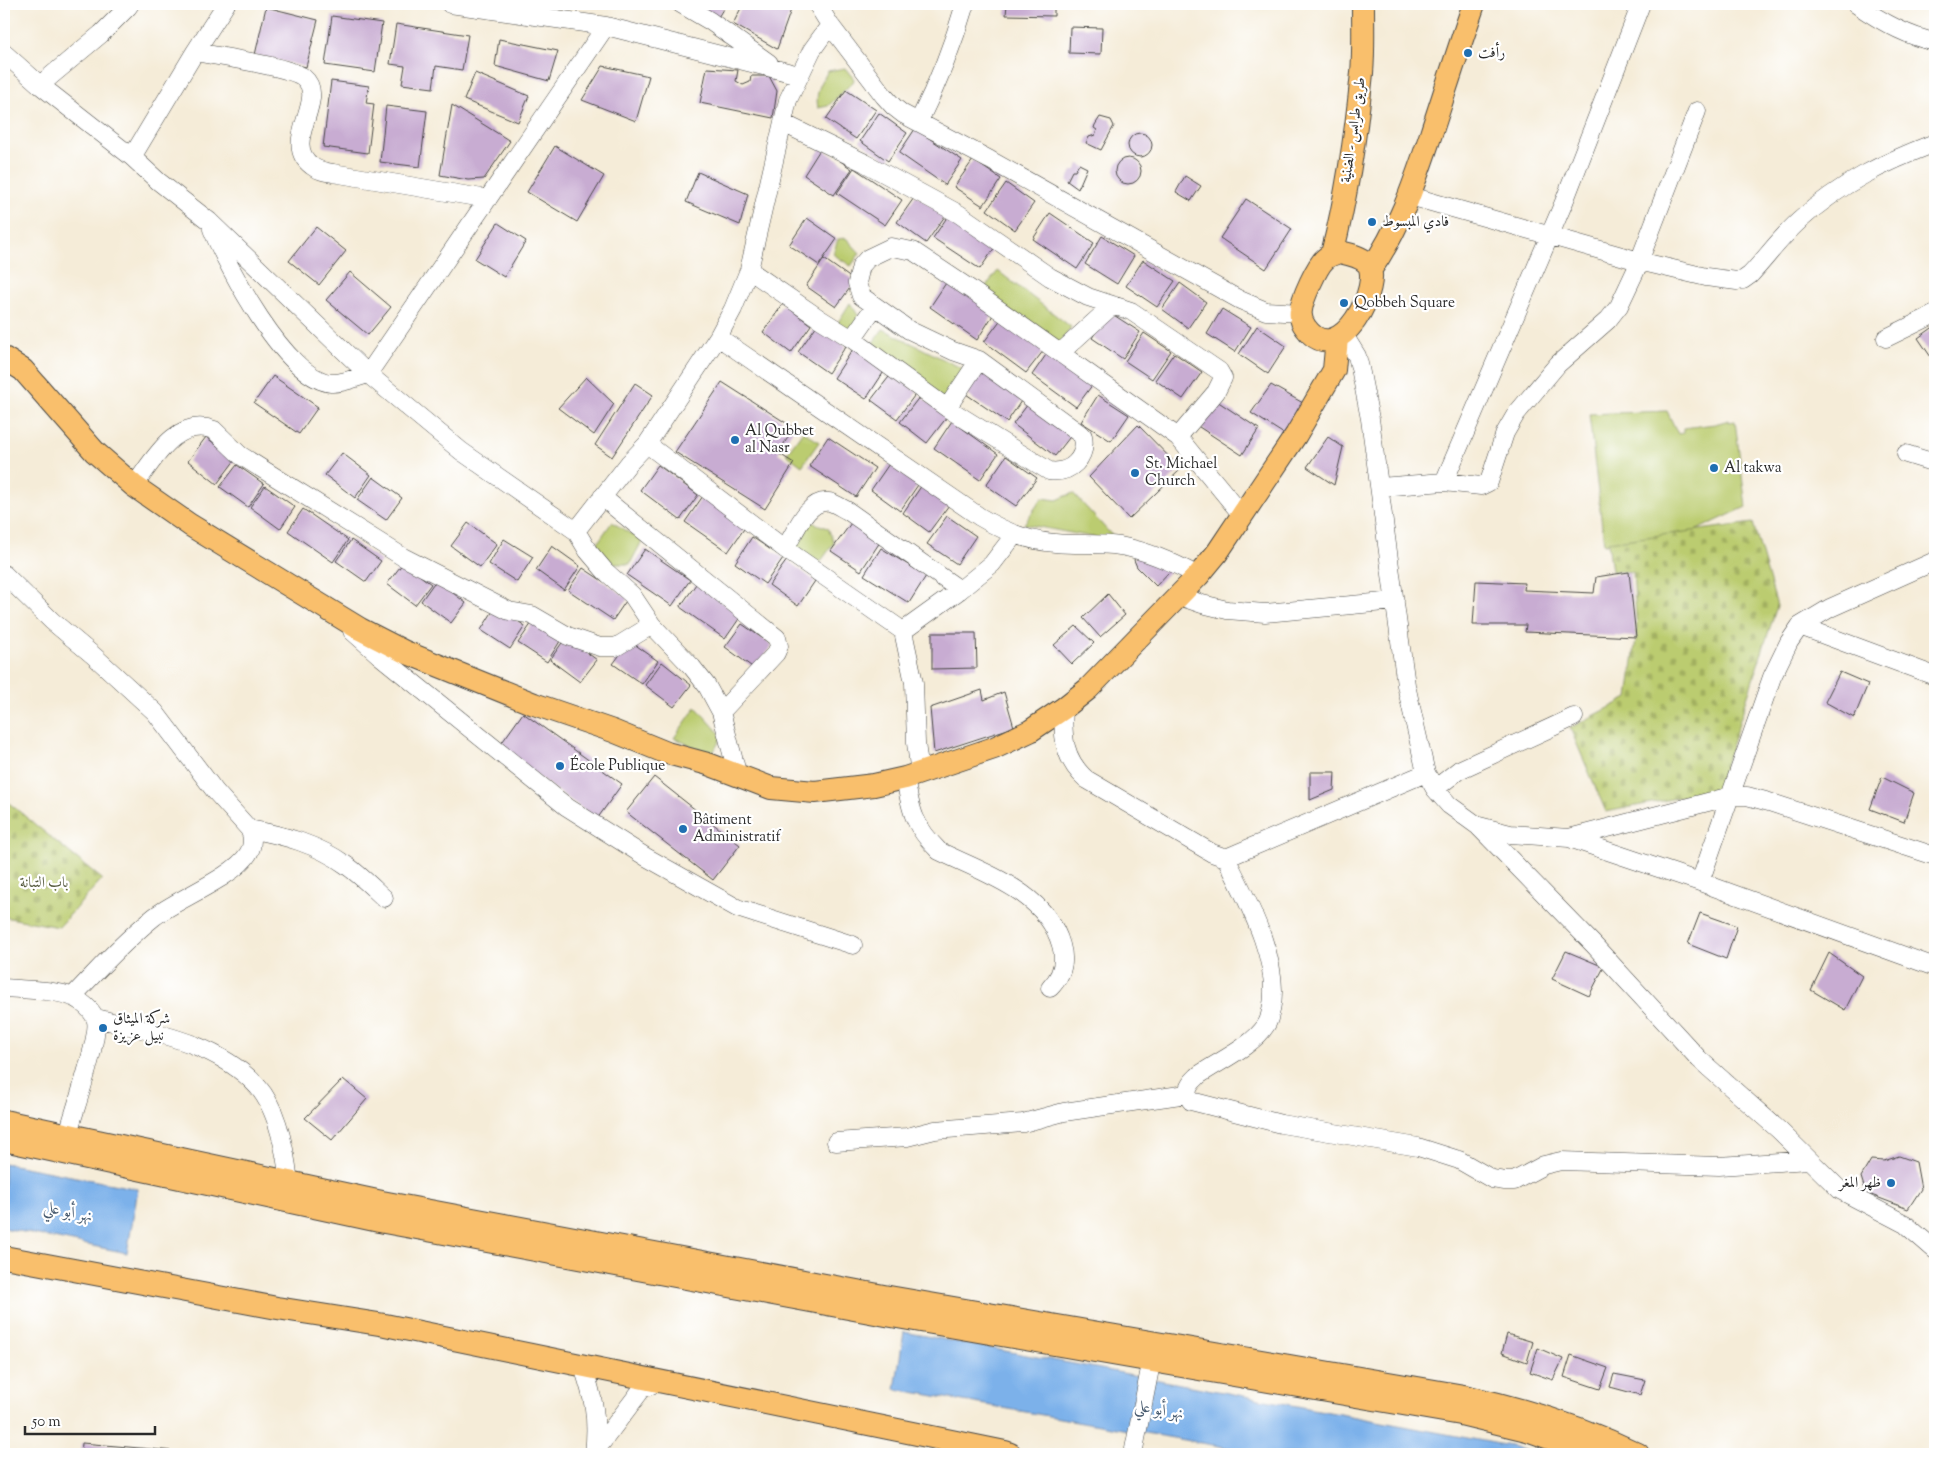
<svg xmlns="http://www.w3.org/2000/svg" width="1939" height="1458" viewBox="0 0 1939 1458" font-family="'Sorts Mill Goudy',Amiri,serif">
<defs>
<pattern id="cemetery-stones" width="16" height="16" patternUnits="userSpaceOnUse" patternTransform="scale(1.25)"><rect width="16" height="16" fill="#bbcc6f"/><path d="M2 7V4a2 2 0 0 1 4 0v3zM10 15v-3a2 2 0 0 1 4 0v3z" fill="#a1af60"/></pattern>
</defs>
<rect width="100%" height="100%" fill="#fff"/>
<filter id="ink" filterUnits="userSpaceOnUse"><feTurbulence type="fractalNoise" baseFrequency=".02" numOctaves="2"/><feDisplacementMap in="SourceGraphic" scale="10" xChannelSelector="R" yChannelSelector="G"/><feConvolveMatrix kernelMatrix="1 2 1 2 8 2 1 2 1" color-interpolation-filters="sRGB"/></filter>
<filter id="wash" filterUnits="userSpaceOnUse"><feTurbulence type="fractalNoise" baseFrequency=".0096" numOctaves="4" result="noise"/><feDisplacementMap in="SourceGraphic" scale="20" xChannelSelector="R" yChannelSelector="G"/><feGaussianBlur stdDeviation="1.12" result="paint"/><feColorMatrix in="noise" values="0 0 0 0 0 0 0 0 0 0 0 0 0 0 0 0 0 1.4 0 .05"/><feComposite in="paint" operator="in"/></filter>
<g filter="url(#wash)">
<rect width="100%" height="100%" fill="#f5ecd8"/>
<path fill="#bbcc6f" stroke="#737c4d" d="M845 68 854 79 853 82 828 106 818 108C815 93 820 84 828 71Z
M846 238 860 253 851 266 833 254 838 239Z
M998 271 1071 327 1059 346 982 291Z
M850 303 858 315 856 328 835 327Z
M883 329 965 370 943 401 869 348Z
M1667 411 1678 434 1683 433V428L1715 424 1729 420V422L1735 421 1746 507 1684 536 1604 544 1589 414Z
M803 431 819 442 802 466 786 454Z
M1073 493 1118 542 1024 524 1042 498 1057 500Z
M808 521 828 528 834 543 816 568 789 548Z
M612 522 642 541 630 564H610L596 545Z
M696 707 722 736 712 755 674 738Z"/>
<path fill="url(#cemetery-stones)" stroke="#737c4d" d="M1753 523 1777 606 1717 790 1606 812 1570 728 1628 698 1637 631 1633 572 1612 571 1608 542Z
M4 799 102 879 59 927 4 917Z"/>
<path fill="#7cb1ea" stroke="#546e8a" d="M4 1163 138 1189 127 1253 4 1228Z
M904 1332 1515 1447 1535 1454H1264L895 1389Z"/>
<g id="blocks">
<path fill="#c8acd2" d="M692 4H726L717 19Z
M743 4H793L777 49 733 24Z
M1007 4H1054V16L1006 15Z
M266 7 318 20 306 67 255 55Z
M332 16 382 23 375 72 325 65Z
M396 24 468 35 462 70 436 66 433 88 402 84 405 66 390 64Z
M1070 27 1102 28 1101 54 1069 53Z
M499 39 558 51 549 81 495 66Z
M603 66 649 76 636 121 582 100Z
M707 68 738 70 736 81 743 85 750 82 751 76H769L777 91 773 118 700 103Z
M475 73 529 96 518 122 464 100Z
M331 81 369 86 366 103 374 104 368 153 323 147Z
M846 90 876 110 856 139 826 119Z
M452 105 510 141 484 179 468 180 440 175Z
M386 106 427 111 420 167 380 162Z
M879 113 907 133 888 161 860 141Z
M1100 117 1111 120 1114 126 1101 150 1086 143 1089 137 1095 135 1097 130 1094 128 1095 125Z
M915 129 962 160 945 185 899 153Z
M1128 145a12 12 0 1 1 24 0a12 12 0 1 1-24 0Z
M555 146 604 176 577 222 527 192Z
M821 148 852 169 834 195 804 175Z
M1115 171a13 13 0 1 1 26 0a13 13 0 1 1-26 0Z
M973 160 1001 179 983 206 954 187Z
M1079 164 1087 168 1078 189 1067 181 1072 171H1075Z
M854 168 902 200 885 225 837 193Z
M698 172 748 194 740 225 686 202Z
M1185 176 1201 186 1191 201 1176 192Z
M1006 183 1034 203 1015 230 987 210Z
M916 195 945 216 926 243 897 222Z
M1246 199 1292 229 1266 269 1220 238Z
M950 213 997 244 980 269 933 238Z
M1050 213 1094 243 1077 269 1033 239Z
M807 218 837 239 819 265 789 245Z
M498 223 526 241 504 277 475 259Z
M316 227 346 251 319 285 289 261Z
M1102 236 1134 256 1117 284 1085 264Z
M824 259 855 281 836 307 806 286Z
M1143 260 1175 281 1157 307 1126 286Z
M350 272 391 307 368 335 326 300Z
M948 280 995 312 977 340 930 307Z
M1180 283 1206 302 1188 328 1162 309Z
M783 304 811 325 791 353 763 332Z
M1222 309 1251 327 1235 352 1207 334Z
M1109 312 1140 332 1123 359 1092 338Z
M1002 318 1044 350 1026 373 984 342Z
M817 325 846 346 828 373 798 352Z
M1257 326 1286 346 1268 374 1239 354Z
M1935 326V363L1918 338Z
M1144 333 1171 351 1152 379 1125 361Z
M855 346 887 367 866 399 834 378Z
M1048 352 1093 384 1076 407 1032 375Z
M1174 353 1202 372 1183 399 1155 380Z
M981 365 1025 395 1007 422 963 392Z
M892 373 917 392 897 419 871 400Z
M273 376 318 407 299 434 254 403Z
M586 377 614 404 594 435 558 408Z
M722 382 794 428 778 453 794 463 765 509 675 452Z
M635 383 653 395 612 457 595 445Z
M1271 385 1303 403 1284 434 1251 413Z
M1098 395 1129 415 1111 441 1081 422Z
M920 396 947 417 927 443 900 422Z
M1214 399 1259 429 1242 455 1196 425Z
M1031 400 1073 433 1055 456 1013 424Z
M952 421 998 454 980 480 934 448Z
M1138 425 1181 469 1129 519 1089 477Z
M206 437 235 460 217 484 188 461Z
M828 437 875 468 856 497 809 466Z
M1328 437 1343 447 1334 485 1307 467Z
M342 453 371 475 355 498 325 475Z
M1006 456 1037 478 1016 506 986 485Z
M889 464 918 485 900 511 871 490Z
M237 465 264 484 248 507 220 487Z
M658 465 698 495 680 520 640 490Z
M373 477 402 498 386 520 357 500Z
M922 485 949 505 929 532 903 513Z
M265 486 295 507 280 529 250 507Z
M703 496 746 526 728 552 685 522Z
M303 509 348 540 333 562 288 531Z
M947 516 976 536 957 564 927 544Z
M468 523 497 544 480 567 451 546Z
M851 523 880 542 861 571 831 551Z
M752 537 783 558 765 584 735 563Z
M504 539 533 557 517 582 489 564Z
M351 540 381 561 366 582 336 561Z
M552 546 580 566 564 590 536 570Z
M881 548 926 576 909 603 864 575Z
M645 549 690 580 672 606 627 575Z
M1137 554 1168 569 1169 572 1156 586 1137 567 1134 560Z
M787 560 815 581 798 606 769 585Z
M403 563 431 584 415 605 387 584Z
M583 568 628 598 613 620 568 590Z
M1629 572 1636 637 1525 632 1526 625H1473L1476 581 1525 583 1524 590 1594 593 1596 577Z
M436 580 466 603 451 623 421 601Z
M696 584 741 616 725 639 680 607Z
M1108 594 1125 615 1100 637 1083 618Z
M496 606 525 626 510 649 481 630Z
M534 620 562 638 547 662 518 643Z
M742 624 772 645 755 669 725 647Z
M1076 626 1094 643 1072 664 1054 645Z
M932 633H976L977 668 932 669Z
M566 637 597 660 580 682 550 660Z
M630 641 658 661 642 684 613 664Z
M662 662 691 685 674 707 645 685Z
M1840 672 1868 684 1854 718 1825 702Z
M982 690 984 700 1004 692 1014 727 934 753 930 708Z
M523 713 622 784 597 819 498 748Z
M1310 772H1335L1334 790 1310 800Z
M654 777 740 845 713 880 626 812Z
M1882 777 1914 793 1904 822 1870 809Z
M1700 913 1737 926 1726 959 1688 944Z
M1566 951 1604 967 1589 996 1552 979Z
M1829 953 1862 976 1845 1010 1811 990Z
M343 1079 367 1099 332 1140 305 1118Z
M1899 1156 1916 1162 1921 1189 1908 1209 1866 1193 1861 1177 1871 1160 1884 1161Z
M1507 1334 1533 1342 1527 1362 1502 1353Z
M1538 1348 1563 1359 1553 1380 1530 1372Z
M1571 1355 1608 1368 1600 1389 1564 1377Z
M1614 1374 1645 1380 1640 1395 1610 1387Z
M82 1443 197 1453V1454H81Z"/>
</g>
</g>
<g filter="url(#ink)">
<use href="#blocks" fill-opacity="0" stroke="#494845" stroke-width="1"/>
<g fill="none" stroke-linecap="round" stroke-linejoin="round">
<defs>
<path id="minor" d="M226 4 195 52 132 157 158 181 209 221 368 374 606 26
M450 4 606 26 799 75
M681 4 710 21 769 63
M817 4 830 25 884 96 894 107 903 114 990 160 1240 300 1266 311 1301 313
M1856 4C1880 21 1906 36 1935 42
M195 52C216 56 291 67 303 77 330 99 279 142 312 166 318 171 326 172 333 173L488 199
M4 53 40 85 132 157
M40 85 101 34 128 7 130 4
M919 121C938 83 953 45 965 4
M1410 196 1639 261 1706 277 1737 281 1743 280 1750 275C1766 258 1781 237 1799 221 1839 184 1885 162 1935 143
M212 229C227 266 286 379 331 383 343 384 357 377 368 374L461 451 576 531 588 551 605 571 632 595 652 625 692 667 707 686 721 712 738 776
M749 270 820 319 852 339 947 408 1049 471C1071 474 1087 458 1083 436L979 360 953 351 909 330 861 296 857 283 861 266 868 258 891 247 913 251 970 289 1178 437 1216 392 1223 378 1219 371 1131 311 1088 297 1050 277 959 214 865 163 783 123
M1344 335 1357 356 1360 368 1370 419 1406 685 1426 773 1435 789 1449 805 1478 826 1593 944 1699 1059 1780 1131 1840 1190 1905 1224 1935 1250
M718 337 980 517C1003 531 1028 541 1055 543 1077 545 1098 543 1120 546 1148 551 1173 562 1198 576
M1886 338 1935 314
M852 339 875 306
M1060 353 1113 305
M947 408 979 360
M1178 437 1242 515
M647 444 785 549 903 631
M1906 454 1935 463
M1444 482 1481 486 1489 482 1505 433 1516 414 1558 364 1608 320 1619 306 1635 272 1697 111
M134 486C153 461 176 416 214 430L240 455 403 557 509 611 532 615 568 636 600 647H616L652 625
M1380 487 1444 482 1564 202 1641 4
M602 497 777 638 779 646 776 653 721 712
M576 531 629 463 647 444 718 337 733 309 749 270 788 100 812 50 830 25
M785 549C795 533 807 498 830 502 836 504 842 508 848 511L960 590
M4 574 52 621 94 656 155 712 215 791 249 829C253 836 253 847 248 854 234 877 177 899 154 917 124 941 98 970 72 997
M1179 596 1202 604 1227 610 1265 613 1395 601
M1800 626 1935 676
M352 631 379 655 567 807 646 857 737 908 853 945
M1064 708C1062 737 1064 759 1086 779L1212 853 1226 858 1426 773
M920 774 916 743 914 683 903 631 960 590 992 564 1015 534
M905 778C911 812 914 826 939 851 984 873 1046 892 1061 945 1066 962 1062 976 1050 988
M1435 789 1459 770 1574 717
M1479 826 1510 834 1569 838 1700 882 1935 967
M249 829C283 835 317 844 346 865 359 874 372 887 384 898
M1569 838 1731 796H1747L1769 802 1935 856
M1226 858C1247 900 1282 963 1271 1010 1270 1015 1269 1021 1266 1025 1253 1046 1219 1061 1199 1075 1193 1081 1188 1085 1187 1094L1191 1101 1281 1124 1418 1147 1459 1160 1492 1179 1505 1181H1514L1544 1165 1561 1161 1719 1166 1809 1160
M1700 882 1772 677 1789 642 1800 626 1830 608 1935 561
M4 988C26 990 52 989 73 997 81 1001 92 1010 95 1018 102 1032 73 1114 68 1134
M96 1018C152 1032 217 1042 258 1087 278 1110 286 1154 289 1183
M836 1142 907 1137 935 1130 1023 1123 1064 1112 1187 1094
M582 1364C594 1398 598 1418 594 1454
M593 1454 642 1389 660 1381
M1133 1454 1154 1349"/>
<path id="major" d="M1339 252C1348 254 1360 256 1367 263 1385 282 1339 373 1306 328 1302 323 1300 316 1301 310 1302 299 1317 266 1325 259 1329 255 1334 254 1339 252Z
M1332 254C1347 195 1356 134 1362 73 1364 50 1363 27 1363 4
M1371 269C1400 228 1415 181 1431 134 1445 91 1459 47 1474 4
M4 358 23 370 95 452 134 486 190 525 360 629 405 652 534 704 613 731 667 753 708 764 771 788 815 792 874 785 905 778 994 748 1030 731 1064 708 1088 689 1198 576 1217 553 1296 435 1334 370 1337 338
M4 1121 382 1202 889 1297 1464 1396C1525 1409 1582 1427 1638 1454
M4 1140 379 1221 886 1315 1461 1414 1527 1430 1594 1454
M4 1257 277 1308 385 1325 1005 1452 1010 1454"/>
</defs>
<use href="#minor" stroke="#494845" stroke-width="19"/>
<use href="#major" stroke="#494845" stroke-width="24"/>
<use href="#minor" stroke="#fff" stroke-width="18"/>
<use href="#major" stroke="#f9bf6c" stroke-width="22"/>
</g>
</g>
<g fill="#1f6fb2" stroke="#fff" stroke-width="2">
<circle cx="1468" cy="53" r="5"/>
<circle cx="1372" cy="222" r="5"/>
<circle cx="1344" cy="303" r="5"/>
<circle cx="735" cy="440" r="5"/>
<circle cx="1714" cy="468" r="5"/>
<circle cx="1135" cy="473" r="5"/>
<circle cx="560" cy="766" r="5"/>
<circle cx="683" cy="829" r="5"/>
<circle cx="103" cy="1028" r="5"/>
<circle cx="1891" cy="1183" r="5"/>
</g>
<g text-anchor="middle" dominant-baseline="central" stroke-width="4.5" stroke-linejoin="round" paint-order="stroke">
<g font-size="15" fill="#2b2b2b" stroke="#fff" text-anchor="start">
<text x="1478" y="53">رأفت</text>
<text x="1382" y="222">فادي المبسوط</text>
<text x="1354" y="303">Qobbeh Square</text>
<text x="745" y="431">Al Qubbet<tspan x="745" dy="17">al Nasr</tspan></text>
<text x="1145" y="464">St. Michael<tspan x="1145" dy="17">Church</tspan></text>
<text x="1724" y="468">Al takwa</text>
<text x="570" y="766">École Publique</text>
<text x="693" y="820">Bâtiment<tspan x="693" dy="17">Administratif</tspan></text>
<text x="113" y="1019">شركة الميثاق<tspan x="113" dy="17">نبيل عزيزة</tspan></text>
<text x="1881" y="1183" text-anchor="end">ظهر المغر</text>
</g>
<g font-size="15" fill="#2b2b2b" stroke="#fff">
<text transform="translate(1354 130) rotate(-82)">طريق طرابس - الضنية</text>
</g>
<g font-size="15" fill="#565b3f" stroke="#fff">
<text x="44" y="883">باب التبانة</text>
</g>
<g font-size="16" font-style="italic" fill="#475a6e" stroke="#fff">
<text transform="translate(68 1213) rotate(12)">نهر أبو علي</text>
<text transform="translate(1159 1411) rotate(10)">نهر أبو علي</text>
</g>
</g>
<rect width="1939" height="1458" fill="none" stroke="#fff" stroke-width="20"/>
<path d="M25 1426v8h130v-8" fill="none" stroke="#2b2b2b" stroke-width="2.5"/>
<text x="32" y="1426" font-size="15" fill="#2b2b2b" stroke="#ffffff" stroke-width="4" paint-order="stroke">50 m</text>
</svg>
